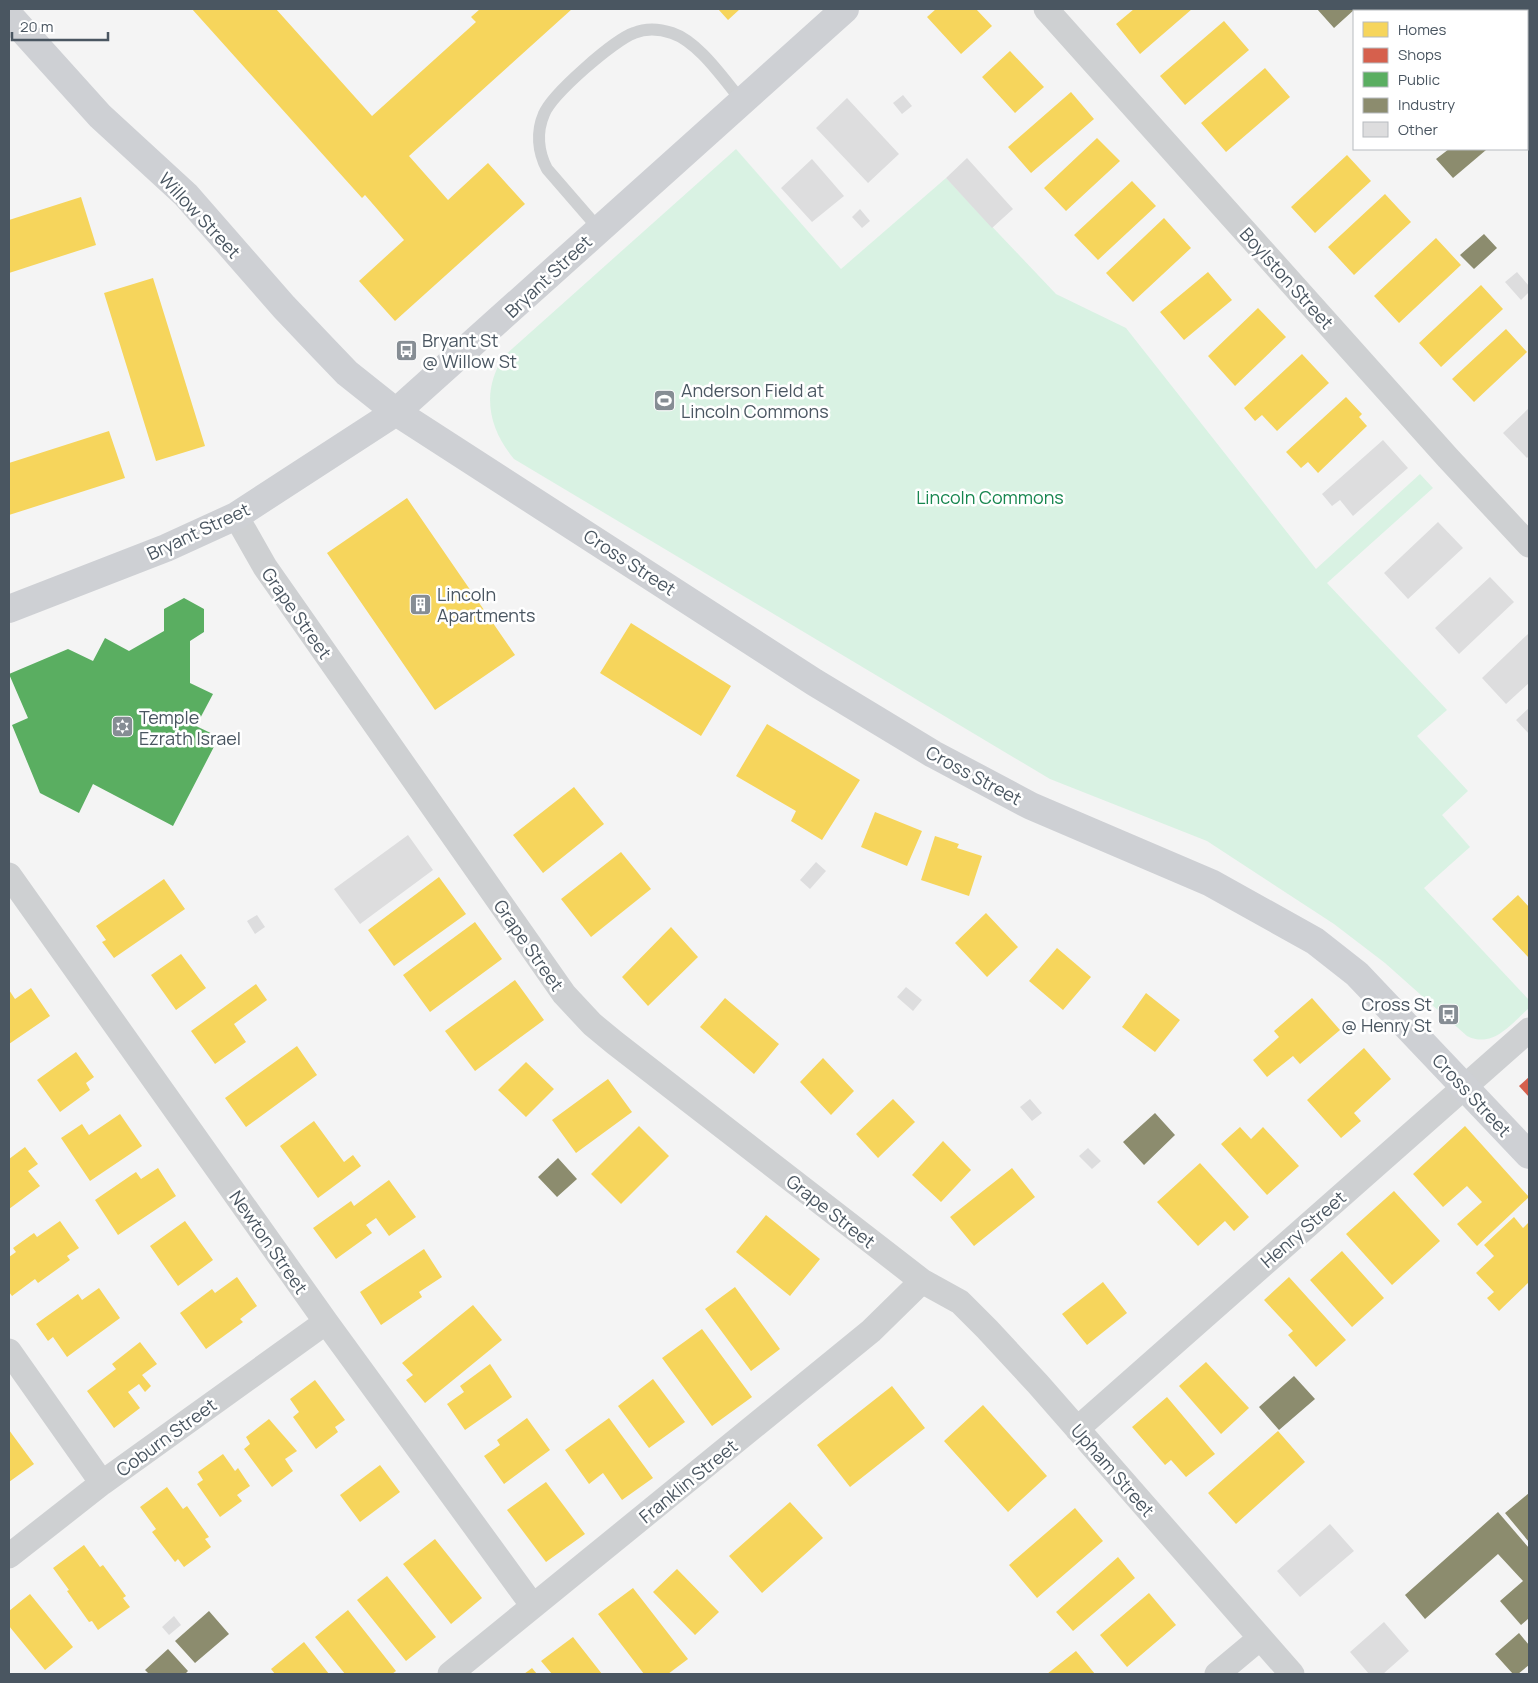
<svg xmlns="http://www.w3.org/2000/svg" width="1538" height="1683" viewBox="0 0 1538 1683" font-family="Manrope,sans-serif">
<rect width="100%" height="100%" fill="#f4f4f4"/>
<path fill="#d9f2e3" d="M736 149 841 269 946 178 1056 294 1126 328 1316 569 1420 474 1433 488 1327 583 1447 710 1417 736 1468 791 1442 815 1470 847 1424 888 1529 1000V1008C1511 1024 1493 1049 1467 1036L1385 963 1334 924 1207 841 1050 779 514 459C488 428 481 391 504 356Z"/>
<path fill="#f6d55c" d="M192 9H276L372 116 476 22 471 17 480 9H572L409 156 448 200 488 163 525 204 395 321 359 281 404 240 365 195 362 198Z
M718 9H740L728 20Z
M936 9H976L992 26 961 54 927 17Z
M1134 9H1192L1140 54 1116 24Z
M1224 21 1249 50 1185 105 1160 76Z
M1010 51 1044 87 1015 113 982 77Z
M1265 68 1290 97 1226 152 1201 123Z
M1071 92 1094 119 1031 173 1008 147Z
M1097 138 1120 161 1066 211 1044 188Z
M1347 155 1371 181 1315 233 1291 207Z
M1132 181 1156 206 1098 260 1074 235Z
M1385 194 1411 222 1354 275 1328 247Z
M81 197 96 245 9 273V220Z
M1164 218 1191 248 1133 302 1106 273Z
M1436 238 1461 265 1399 323 1374 296Z
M1208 272 1232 300 1184 340 1160 312Z
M153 278 205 446 156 461 104 293Z
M1481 285 1503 309 1441 367 1419 343Z
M1258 308 1286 337 1235 386 1208 356Z
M1506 329 1527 352 1474 402 1452 379Z
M1302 354 1329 383 1277 431 1262 415 1255 421 1244 408Z
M1346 397 1362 414 1359 417 1367 426 1318 473 1308 462 1301 468 1286 452Z
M109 431 125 478 9 515V463Z
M407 498 515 655 435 710 327 553Z
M631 623 731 686 701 736 600 673Z
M767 724 860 780 822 840 791 821 796 811 736 776Z
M574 787 604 824 543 873 513 835Z
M875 812 922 831 907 866 861 847Z
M935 836 959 844 957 848 982 856 969 896 921 880Z
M621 852 651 889 591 937 561 899Z
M439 877 466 914 394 966 368 930Z
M164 879 185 909 114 958 102 942 106 940 96 926Z
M1518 895 1529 907V958L1492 919Z
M986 913 1018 947 987 977 955 943Z
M475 922 502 959 430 1012 403 975Z
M671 927 698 957 648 1006 622 977Z
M1057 948 1091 977 1063 1010 1029 981Z
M181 954 206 988 176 1010 151 975Z
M515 980 544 1020 475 1071 445 1031Z
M256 984 267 1000 234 1024 246 1042 215 1064 191 1031Z
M31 988 50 1016 9 1044V990L15 999Z
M1146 993 1180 1020 1155 1052 1122 1027Z
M725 998 779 1044 754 1074 700 1027Z
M1312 998 1340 1030 1300 1064 1293 1056 1267 1077 1253 1060 1279 1037 1274 1031Z
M297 1046 317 1075 246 1127 225 1098Z
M1364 1048 1391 1079 1354 1113 1361 1121 1341 1138 1307 1100Z
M76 1052 94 1077 86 1083 90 1090 60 1112 37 1080Z
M823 1058 854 1091 831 1115 800 1082Z
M526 1062 554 1089 526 1117 498 1090Z
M608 1079 632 1112 576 1153 552 1120Z
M893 1099 915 1122 878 1158 856 1134Z
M120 1114 142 1146 90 1181 61 1138 82 1124 89 1135Z
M314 1121 344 1162 353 1155 361 1166 318 1198 280 1146Z
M639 1126 669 1156 621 1204 591 1174Z
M1465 1126 1529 1197 1477 1246 1457 1224 1482 1202 1467 1186 1443 1207 1413 1174Z
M1240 1127 1251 1139 1263 1127 1299 1166 1267 1195 1221 1144Z
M943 1141 971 1170 941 1202 912 1175Z
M25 1147 38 1164 28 1171 40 1186 9 1209V1159Z
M1200 1163 1249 1217 1234 1231 1225 1221 1198 1246 1157 1202Z
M158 1168 176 1196 118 1235 95 1200 136 1172 141 1179Z
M1012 1168 1035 1197 974 1246 950 1217Z
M389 1180 416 1217 389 1236 376 1218 366 1225 372 1233 336 1259 313 1228 351 1201 354 1206Z
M1394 1191 1440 1241 1392 1285 1346 1234Z
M766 1215 820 1259 790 1296 736 1252Z
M1514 1217 1523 1228 1529 1222V1282L1499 1311 1487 1298 1494 1292 1476 1273 1494 1256 1484 1245Z
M60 1221 79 1248 67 1256 70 1260 38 1283 35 1279 12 1296 9 1292V1257L16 1252 13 1248 34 1233 37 1237Z
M185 1221 213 1260 178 1286 150 1246Z
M424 1249 442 1277 419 1292 422 1297 381 1325 360 1292Z
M1342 1251 1384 1298 1352 1327 1310 1280Z
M237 1277 257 1306 240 1319 243 1322 206 1349 180 1313 212 1289 215 1293Z
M1289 1277 1346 1340 1316 1367 1288 1335 1293 1331 1264 1300Z
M1103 1282 1127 1313 1087 1345 1062 1314Z
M735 1287 780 1349 751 1371 705 1309Z
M99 1288 120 1318 67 1357 53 1337 48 1341 36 1324 78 1294 82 1300Z
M473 1305 502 1340 425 1403 406 1380 413 1375 402 1363Z
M702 1329 752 1397 712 1426 662 1358Z
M140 1342 157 1364 142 1375 151 1386 145 1392 139 1384 128 1392 140 1408 114 1428 87 1391 116 1369 112 1364Z
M1206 1362 1249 1408 1221 1434 1179 1386Z
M490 1364 512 1397 465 1430 447 1404 464 1392 460 1386Z
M653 1379 685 1422 649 1448 618 1406Z
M315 1380 345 1420 335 1427 338 1432 316 1449 293 1417 299 1412 290 1399Z
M892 1386 925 1428 850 1487 817 1445Z
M1167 1397 1215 1454 1186 1477 1171 1460 1165 1465 1132 1427Z
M983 1405 1047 1476 1008 1512 944 1441Z
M527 1418 550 1450 504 1484 484 1456 500 1445 497 1440Z
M609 1418 653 1478 622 1500 603 1473 589 1484 565 1450Z
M269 1419 297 1451 285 1459 293 1471 272 1487 244 1449 250 1444 246 1437Z
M9 1430 34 1464 9 1482Z
M1278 1431 1305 1462 1236 1524 1208 1493Z
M223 1454 235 1471 238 1468 250 1486 237 1495 242 1501 220 1517 197 1484 203 1480 198 1472Z
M380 1465 400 1492 360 1522 340 1495Z
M546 1482 585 1534 546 1562 507 1510Z
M167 1487 183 1509 187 1506 209 1537 205 1539 211 1547 184 1567 178 1559 175 1562 152 1532 156 1529 140 1507Z
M790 1502 823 1538 762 1593 729 1556Z
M1075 1508 1103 1541 1037 1598 1009 1565Z
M435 1539 482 1598 451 1624 403 1564Z
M84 1545 100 1567 103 1565 126 1596 123 1598 130 1607 98 1630 92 1621 89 1622 67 1591 69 1590 53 1568Z
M1118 1557 1135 1578 1073 1631 1056 1612Z
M677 1569 719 1612 695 1635 653 1592Z
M387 1576 436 1637 406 1661 357 1600Z
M633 1588 688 1659 668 1674H644L598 1614Z
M1149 1593 1176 1625 1127 1667 1100 1635Z
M30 1594 73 1647 45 1670 9 1626V1611Z
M348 1610 396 1671 392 1674H345L315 1637Z
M573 1637 602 1674H552L541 1661Z
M304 1642 329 1674H275L271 1669Z
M1076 1651 1095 1674H1047Z
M532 1668 537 1674H524Z"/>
<path fill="#d6604d" d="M1529 1077V1097L1519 1086Z"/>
<path fill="#5aae61" d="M184 598 204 609V632L190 641V683L213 694 196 726 219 737 173 826 93 784 79 813 40 793 12 725 28 718 9 674 68 649 93 661 105 638 129 651 164 631V609Z"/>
<path fill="#8c8c6e" d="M1317 9H1355L1334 28Z
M1449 149H1485L1486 150 1453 178 1436 159Z
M1484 234 1497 248 1474 269 1460 255Z
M1155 1113 1175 1135 1144 1165 1123 1142Z
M558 1158 577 1179 557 1197 538 1177Z
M1294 1376 1315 1399 1279 1430 1259 1407Z
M1529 1493V1542L1505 1513Z
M1498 1512 1529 1548V1618L1521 1625 1500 1601 1523 1581 1498 1554 1425 1619 1405 1595Z
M209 1611 229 1634 195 1663 175 1641Z
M1519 1633 1529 1645V1665L1518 1674H1513L1495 1654Z
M168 1649 188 1671 185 1674H149L145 1670Z"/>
<path fill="#ddddde" d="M1426 9H1442L1440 11H1428Z
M1486 9H1529V37L1527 39V11H1483Z
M1529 72V128L1527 125V74Z
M903 95 912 106 902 114 893 103Z
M847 98 899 154 868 183 816 128Z
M967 158 1013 209 992 228 946 178Z
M812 159 844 196 812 222 781 188Z
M860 209 870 221 862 228 852 217Z
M1517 272 1529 286V292L1521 300 1505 282Z
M1529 408V456L1527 458 1503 433Z
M1383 440 1408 468 1353 516 1340 500 1332 506 1322 494Z
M1438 522 1463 548 1408 599 1384 573Z
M1490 577 1514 602 1459 654 1435 628Z
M1529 633V683L1506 704 1482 678Z
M1529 708V734L1516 720Z
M408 835 433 870 360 924 334 889Z
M816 862 826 871 810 889 800 880Z
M257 915 265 927 255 934 247 921Z
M906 987 922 1000 913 1011 897 997Z
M1030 1099 1042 1113 1032 1121 1020 1107Z
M1088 1148 1101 1161 1092 1169 1079 1156Z
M1330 1524 1354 1551 1300 1597 1277 1571Z
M174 1616 181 1625 169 1635 162 1627Z
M1384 1622 1409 1651 1383 1674H1369L1350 1652Z"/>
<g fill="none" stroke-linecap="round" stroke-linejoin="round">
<path stroke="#ced0d2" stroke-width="12" d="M599 229 547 169C538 152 536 132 544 114 552 94 614 40 634 33 646 28 660 29 672 33 699 42 724 80 742 101"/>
<path stroke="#ced0d2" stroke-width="25" d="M1046 9 1448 458 1529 545
M236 516 265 567 564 994 592 1024 615 1043 922 1281 960 1302 987 1329 1038 1384 1292 1674
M9 875 326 1322 533 1606
M9 1351 102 1483
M1077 1429 1529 1030
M9 1556 102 1483 326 1322
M450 1674 871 1331 922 1281
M1217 1674 1259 1639"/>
<path stroke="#ced0d4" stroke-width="28" d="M9 15 100 116 186 195 284 307 323 348 347 373 396 412 814 682 933 754 1031 806 1211 883 1315 941 1357 974 1529 1155
M9 609 166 548 236 516 396 412 845 9"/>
</g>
<defs>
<symbol id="bus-square" viewBox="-11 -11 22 22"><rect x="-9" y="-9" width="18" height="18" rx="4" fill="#868d94" stroke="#fff"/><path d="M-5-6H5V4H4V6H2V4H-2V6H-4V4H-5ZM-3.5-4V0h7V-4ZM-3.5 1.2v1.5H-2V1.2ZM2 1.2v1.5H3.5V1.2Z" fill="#fff"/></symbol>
<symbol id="stadium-square" viewBox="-11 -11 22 22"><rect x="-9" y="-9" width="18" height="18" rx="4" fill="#868d94" stroke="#fff"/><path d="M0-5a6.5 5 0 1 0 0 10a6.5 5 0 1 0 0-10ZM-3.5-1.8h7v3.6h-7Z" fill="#fff"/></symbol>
<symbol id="building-square" viewBox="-11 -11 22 22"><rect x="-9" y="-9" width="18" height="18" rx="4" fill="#868d94" stroke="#fff"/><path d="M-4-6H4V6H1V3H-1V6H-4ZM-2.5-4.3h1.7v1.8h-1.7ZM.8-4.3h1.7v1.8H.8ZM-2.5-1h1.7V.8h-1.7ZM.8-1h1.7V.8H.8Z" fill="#fff"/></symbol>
<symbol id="synagogue-square" viewBox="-11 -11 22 22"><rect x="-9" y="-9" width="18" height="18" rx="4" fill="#868d94" stroke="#fff"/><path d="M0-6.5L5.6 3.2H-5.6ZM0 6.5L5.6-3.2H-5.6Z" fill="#fff"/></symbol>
</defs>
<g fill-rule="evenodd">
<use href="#bus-square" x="394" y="338" width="25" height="25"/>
<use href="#stadium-square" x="652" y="388" width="25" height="25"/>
<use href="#building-square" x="408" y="592" width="25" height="25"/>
<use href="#synagogue-square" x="110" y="714" width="25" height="25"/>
<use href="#bus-square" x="1436" y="1002" width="25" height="25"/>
</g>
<g text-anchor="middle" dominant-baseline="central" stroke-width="5" stroke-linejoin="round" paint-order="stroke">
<g font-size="18" fill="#4a5661" stroke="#fff">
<text transform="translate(200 215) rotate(47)">Willow Street</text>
<text transform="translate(548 276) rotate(-43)">Bryant Street</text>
<text transform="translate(1287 278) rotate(48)">Boylston Street</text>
<text transform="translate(198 531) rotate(-25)">Bryant Street</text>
<text transform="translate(630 562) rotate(33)">Cross Street</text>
<text transform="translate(297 613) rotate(55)">Grape Street</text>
<text transform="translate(974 775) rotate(28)">Cross Street</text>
<text transform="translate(529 945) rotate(55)">Grape Street</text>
<text transform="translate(1472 1095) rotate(47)">Cross Street</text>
<text transform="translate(831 1211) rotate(38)">Grape Street</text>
<text transform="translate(1303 1229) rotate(-41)">Henry Street</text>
<text transform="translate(269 1242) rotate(55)">Newton Street</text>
<text transform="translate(166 1437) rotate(-36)">Coburn Street</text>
<text transform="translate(1113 1470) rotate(49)">Upham Street</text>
<text transform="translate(688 1481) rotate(-39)">Franklin Street</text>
</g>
<g font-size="18" fill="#4a5661" stroke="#fff" text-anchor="start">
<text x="422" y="340">Bryant St<tspan x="422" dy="21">@ Willow St</tspan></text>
<text x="681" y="390">Anderson Field at<tspan x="681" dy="21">Lincoln Commons</tspan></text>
<text x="437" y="594">Lincoln<tspan x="437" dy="21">Apartments</tspan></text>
<text x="139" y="717">Temple<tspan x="139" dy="21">Ezrath Israel</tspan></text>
<text x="1432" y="1004" text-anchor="end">Cross St<tspan x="1432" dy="21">@ Henry St</tspan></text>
</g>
<g font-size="18" fill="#17864f" stroke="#fff">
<text x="990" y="497">Lincoln Commons</text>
</g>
</g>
<rect width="1538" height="1683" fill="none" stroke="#4a5661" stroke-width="20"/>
<rect x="1353" y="10" width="175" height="140" fill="#ffffff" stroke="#b7bbc0"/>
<rect x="1363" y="22" width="25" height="15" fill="#f6d55c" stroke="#b7bbc0"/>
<text x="1398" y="35" font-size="15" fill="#4a5661">Homes</text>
<rect x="1363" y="48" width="25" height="15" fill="#d6604d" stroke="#b7bbc0"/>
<text x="1398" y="60" font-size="15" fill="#4a5661">Shops</text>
<rect x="1363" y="72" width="25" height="15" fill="#5aae61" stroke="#b7bbc0"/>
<text x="1398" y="85" font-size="15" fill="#4a5661">Public</text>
<rect x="1363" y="98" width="25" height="15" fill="#8c8c6e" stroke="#b7bbc0"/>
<text x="1398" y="110" font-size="15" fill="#4a5661">Industry</text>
<rect x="1363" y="122" width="25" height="15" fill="#ddddde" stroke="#b7bbc0"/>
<text x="1398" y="135" font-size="15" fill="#4a5661">Other</text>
<path d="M12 32v8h96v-8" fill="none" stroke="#4a5661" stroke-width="2.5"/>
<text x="20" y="32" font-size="15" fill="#4a5661" stroke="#ffffff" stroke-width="4" paint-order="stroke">20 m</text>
</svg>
